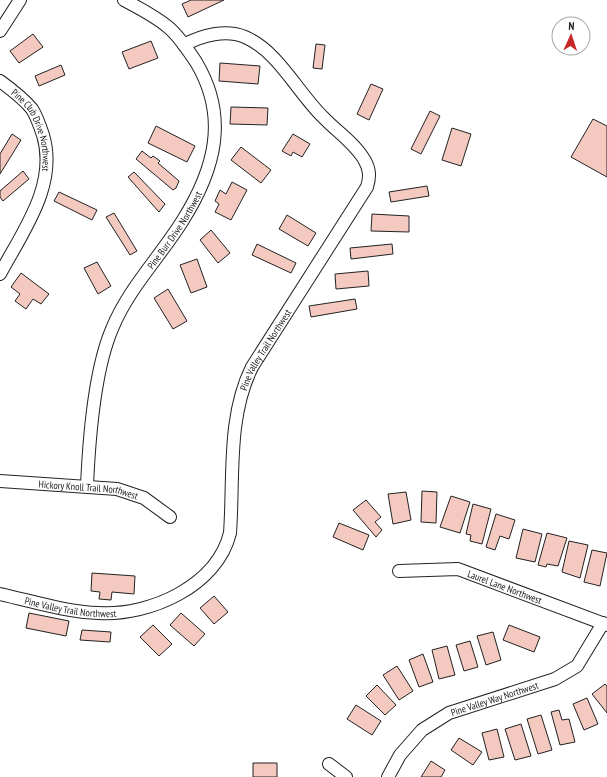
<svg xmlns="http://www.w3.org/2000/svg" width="607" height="777" viewBox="0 0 607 777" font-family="'PT Sans Narrow',sans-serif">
<rect width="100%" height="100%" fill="#fff"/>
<path fill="#f3c9c0" stroke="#222" d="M191 0H224L188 17 182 4Z
M33 34 43 47 19 63 10 51Z
M151 41 158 58 129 69 122 52Z
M316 44 325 45 322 69 313 68Z
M220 63 260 66 258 84 219 81Z
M61 65 65 75 39 86 35 76Z
M371 84 383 89 369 120 357 114Z
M231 107 268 108 267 125 230 124Z
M430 111 440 116 421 154 411 149Z
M593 119 607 126V177L571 157Z
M156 126 195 146 187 162 148 143Z
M452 128 471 134 461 166 442 160Z
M12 134 21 140 0 174V154Z
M293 134 310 144 302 157 293 152 291 156 282 151Z
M241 147 271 170 261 183 231 160Z
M142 151 151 158 153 156 160 161 158 163 179 181 176 188 173 190 136 159Z
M23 171 29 179 3 201 0 197V191Z
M134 172 165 204 159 212 128 177Z
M232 182 247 190 231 220 215 212 219 204 215 201 220 190 226 194Z
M427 186 429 196 391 202 389 192Z
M59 192 97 210 92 220 54 201Z
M114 213 137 251 130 255 106 217Z
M372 214 409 216V232L371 231Z
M287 215 316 233 308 246 279 229Z
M211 230 230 253 218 263 200 240Z
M257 244 296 263 291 273 252 255Z
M392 244 393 254 351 259 350 248Z
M197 259 207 287 191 293 180 265Z
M97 262 111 286 98 294 84 268Z
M368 271 369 286 336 289 335 274Z
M21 273 49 294 41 304 33 299 26 309 15 301 20 294 11 287Z
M168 289 187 321 173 329 154 298Z
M355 299 357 309 311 317 309 306Z
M422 491 437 492 436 523 421 522Z
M406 492 411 520 393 524 388 494Z
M451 496 470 502 460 533 440 527Z
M366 500 381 517 375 522 382 530 376 537 353 510Z
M473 504 491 509 482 544 470 541 471 535 466 534Z
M496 514 515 520 509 539 500 536 495 550 486 547Z
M339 523 369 535 363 550 333 537Z
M523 529 542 534 535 562 516 558Z
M547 533 567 538 558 566 547 564 546 567 538 565Z
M569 541 588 545 580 578 562 572Z
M592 550 607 553 600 586 584 582Z
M92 573 135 576 134 594 112 592 111 600 99 599 100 592 91 591Z
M214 596 228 612 214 624 200 608Z
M29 613 69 621 66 636 26 628Z
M181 613 205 634 194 646 170 625Z
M153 625 172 644 159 656 140 637Z
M509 625 540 637 534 652 503 640Z
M82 630 111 632 110 642 80 640Z
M493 632 501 660 486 665 477 636Z
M470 641 478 667 464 671 456 645Z
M447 646 455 675 439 679 432 650Z
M423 654 433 682 419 687 409 660Z
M397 666 413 691 399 700 383 675Z
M605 684 607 686V713L592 694Z
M377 685 396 705 385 715 366 696Z
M587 698 598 724 584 730 573 704Z
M356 705 381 721 372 735 347 719Z
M559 710 562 720 569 719 575 742 560 745 551 712Z
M541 715 552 750 538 754 527 719Z
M521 724 531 756 515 760 505 729Z
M497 729 504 757 489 760 482 733Z
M459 738 482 752 473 765 451 750Z
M431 761 445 770 441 777H421Z
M253 763H277V777H253Z"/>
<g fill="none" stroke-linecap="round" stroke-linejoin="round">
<defs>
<g id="minor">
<path d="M0 31 20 0"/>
<path id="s1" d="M0 81C11 89 23 98 32 109 37 117 40 126 43 135 58 185 23 231 0 274"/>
<path id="s2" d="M0 481 117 489 144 498 170 517"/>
<path id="s3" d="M87 486C89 440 94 371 112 329 128 289 160 257 183 220 215 169 229 117 196 62 188 50 179 36 168 27 155 16 139 8 124 0"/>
<path id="s4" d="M399 571 458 569 607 625"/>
<path id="s5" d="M0 594C32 601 66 612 99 613 150 616 217 586 230 533 234 478 227 417 252 367L367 187C370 177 370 170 365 161 356 144 336 131 323 117 298 93 278 51 245 37 226 29 202 35 184 45"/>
<path d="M329 764 346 777"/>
<path id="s6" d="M388 777 400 755 422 730 449 713 555 679 577 666 603 623"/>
</g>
</defs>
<use href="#minor" stroke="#222" stroke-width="14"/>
<use href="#minor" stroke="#fff" stroke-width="12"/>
</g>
<g text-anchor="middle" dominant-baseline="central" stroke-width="3" stroke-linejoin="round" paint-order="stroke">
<g font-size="10" fill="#222" stroke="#fff">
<text stroke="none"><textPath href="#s1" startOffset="62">Pine Club Drive Northwest</textPath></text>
<text stroke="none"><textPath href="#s3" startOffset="277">Pine Burr Drive Northwest</textPath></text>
<text stroke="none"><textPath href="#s5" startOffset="456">Pine Valley Trail Northwest</textPath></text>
<text stroke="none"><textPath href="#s2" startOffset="89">Hickory Knoll Trail Northwest</textPath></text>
<text stroke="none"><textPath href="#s4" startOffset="109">Laurel Lane Northwest</textPath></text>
<text stroke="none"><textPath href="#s5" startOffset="72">Pine Valley Trail Northwest</textPath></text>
<text stroke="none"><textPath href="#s6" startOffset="138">Pine Valley Way Northwest</textPath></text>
</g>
</g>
<g transform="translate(571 36) rotate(3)"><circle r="19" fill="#ffffff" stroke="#a7a7a7"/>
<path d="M0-3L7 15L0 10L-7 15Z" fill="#c62828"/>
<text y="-6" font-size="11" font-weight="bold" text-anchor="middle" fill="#222222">N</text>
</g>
</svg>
